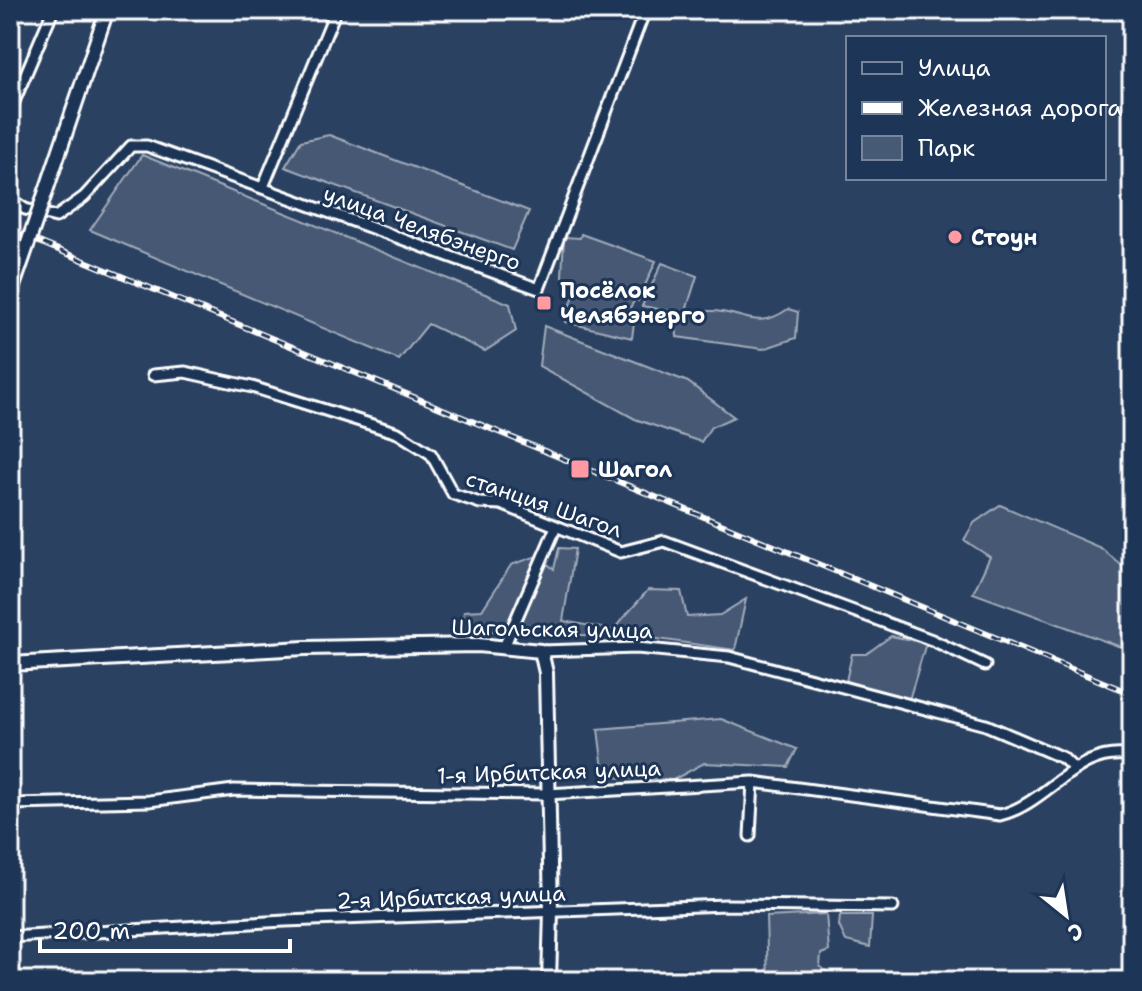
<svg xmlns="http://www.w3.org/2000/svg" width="1142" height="991" viewBox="0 0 1142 991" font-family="'Shantell Sans',sans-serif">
<rect width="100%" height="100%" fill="#2a4161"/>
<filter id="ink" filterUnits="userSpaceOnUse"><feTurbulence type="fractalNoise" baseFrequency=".0125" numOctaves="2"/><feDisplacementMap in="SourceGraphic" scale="16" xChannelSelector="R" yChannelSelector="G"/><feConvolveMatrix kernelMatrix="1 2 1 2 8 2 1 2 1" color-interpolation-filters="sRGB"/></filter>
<g filter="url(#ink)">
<path fill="#465975" stroke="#a2acba" stroke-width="2" d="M329 135 529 211 512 250 285 167 301 141Z
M142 155 510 304 516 331 485 351 428 324 399 360 90 230Z
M581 234 656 261 638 301 635 300 622 320 634 323 632 338 565 322 576 289 562 276 564 237 580 238Z
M662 263 697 276 685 314 642 306Z
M788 309 798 312 796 338 763 349 677 337 676 318C687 315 698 311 708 311 741 309 754 333 788 309Z
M544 326 688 382 734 417 711 427 701 442 635 419 539 366Z
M1000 505 1101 548 1132 574V651L973 593 990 557 964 540 974 523Z
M559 548 575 549 563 621 613 630 648 590 681 591 687 617 720 615 746 599 735 650 651 638 461 630 464 611 482 610 511 565 537 556 554 569Z
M891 636 926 643 909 700 846 681 852 654H866Z
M721 719 797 749 788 767 704 763 673 780 604 777 598 729Z
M826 914 829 951 821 954 820 966 829 974V981H768L766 917Z
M840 916H872L870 947 846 941 839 926Z"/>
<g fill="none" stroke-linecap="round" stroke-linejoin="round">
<defs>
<path id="street" d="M10 111 53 10
M263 187 336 10
M10 199 25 209 56 217 84 197 131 146H147L539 289 645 10
M153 375 185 372 252 387 398 433 431 454 453 494 480 503 501 504 621 552 664 541 932 640 985 665
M504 647 555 529
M541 651 637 648 729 657 986 725 1063 758 1074 769
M10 804 149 801 234 790 547 794 753 782 1000 815C1049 803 1077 745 1132 756
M750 836 753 782
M10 937 285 921 726 905 893 907"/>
<path id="secondary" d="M46 191 107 10
M10 664 305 648 478 645 541 651 546 673 551 912 549 981"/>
</defs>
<use href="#street" stroke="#fff" stroke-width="15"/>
<use href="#secondary" stroke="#fff" stroke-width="18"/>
<use href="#street" stroke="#1d3557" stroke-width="9"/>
<use href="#secondary" stroke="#1d3557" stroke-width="12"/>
<defs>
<path id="rail" d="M10 230 1132 694"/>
</defs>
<use href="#rail" stroke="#fff" stroke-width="6"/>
<use href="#rail" stroke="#1d3557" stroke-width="3" stroke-dasharray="9" stroke-linecap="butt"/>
<defs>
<path id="secondary-bridge" d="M10 295 46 191"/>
</defs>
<use href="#secondary-bridge" stroke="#fff" stroke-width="18" stroke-linecap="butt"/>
<use href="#secondary-bridge" stroke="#1d3557" stroke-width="12"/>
</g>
</g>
<g fill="#ff9aa2" stroke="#1d3557" stroke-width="3">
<circle cx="955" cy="237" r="8"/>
<rect x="536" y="295" width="16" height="16" rx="4"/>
<rect x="570" y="459" width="20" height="20" rx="4"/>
</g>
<g text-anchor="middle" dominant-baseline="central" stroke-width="6" stroke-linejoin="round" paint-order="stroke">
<g font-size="22" fill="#fff" stroke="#1d3557">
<text transform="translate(422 228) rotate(20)">улица Челябэнерго</text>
<text transform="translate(544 504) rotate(19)">станция Шагол</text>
<text transform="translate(552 629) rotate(1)">Шагольская улица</text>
<text transform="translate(549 772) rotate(-2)">1-я Ирбитская улица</text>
<text transform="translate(451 897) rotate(-2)">2-я Ирбитская улица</text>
</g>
<g font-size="22" font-weight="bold" fill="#fff" stroke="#1d3557" text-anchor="start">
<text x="971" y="237">Стоун</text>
<text x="560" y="290">Посёлок<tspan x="560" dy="25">Челябэнерго</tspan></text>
<text x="598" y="469">Шагол</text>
</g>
</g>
<rect width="1142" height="991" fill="none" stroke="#1d3557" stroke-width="40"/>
<rect x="20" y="20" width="1102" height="951" fill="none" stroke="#fff" stroke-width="3" filter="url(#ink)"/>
<rect x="846" y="36" width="260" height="144" fill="#1d3557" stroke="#77869a" stroke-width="2"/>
<rect x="862" y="62" width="40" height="12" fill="#1d3557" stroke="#77869a" stroke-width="2"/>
<text x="918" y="76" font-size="24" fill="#ffffff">Улица</text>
<rect x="862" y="102" width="40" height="12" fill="#ffffff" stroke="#77869a" stroke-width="2"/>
<text x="918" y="116" font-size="24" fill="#ffffff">Железная дорога</text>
<rect x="862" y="136" width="40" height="24" fill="#465975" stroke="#77869a" stroke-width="2"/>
<text x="918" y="156" font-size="24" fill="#ffffff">Парк</text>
<g transform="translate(1066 915) rotate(150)" stroke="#1d3557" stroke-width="6" paint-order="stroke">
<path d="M0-6L14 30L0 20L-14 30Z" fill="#ffffff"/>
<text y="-12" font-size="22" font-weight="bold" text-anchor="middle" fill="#ffffff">С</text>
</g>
<path d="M40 939v12h250v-12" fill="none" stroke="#ffffff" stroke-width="4"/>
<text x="52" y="939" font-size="24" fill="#ffffff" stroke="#1d3557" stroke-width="6" paint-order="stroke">200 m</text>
</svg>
